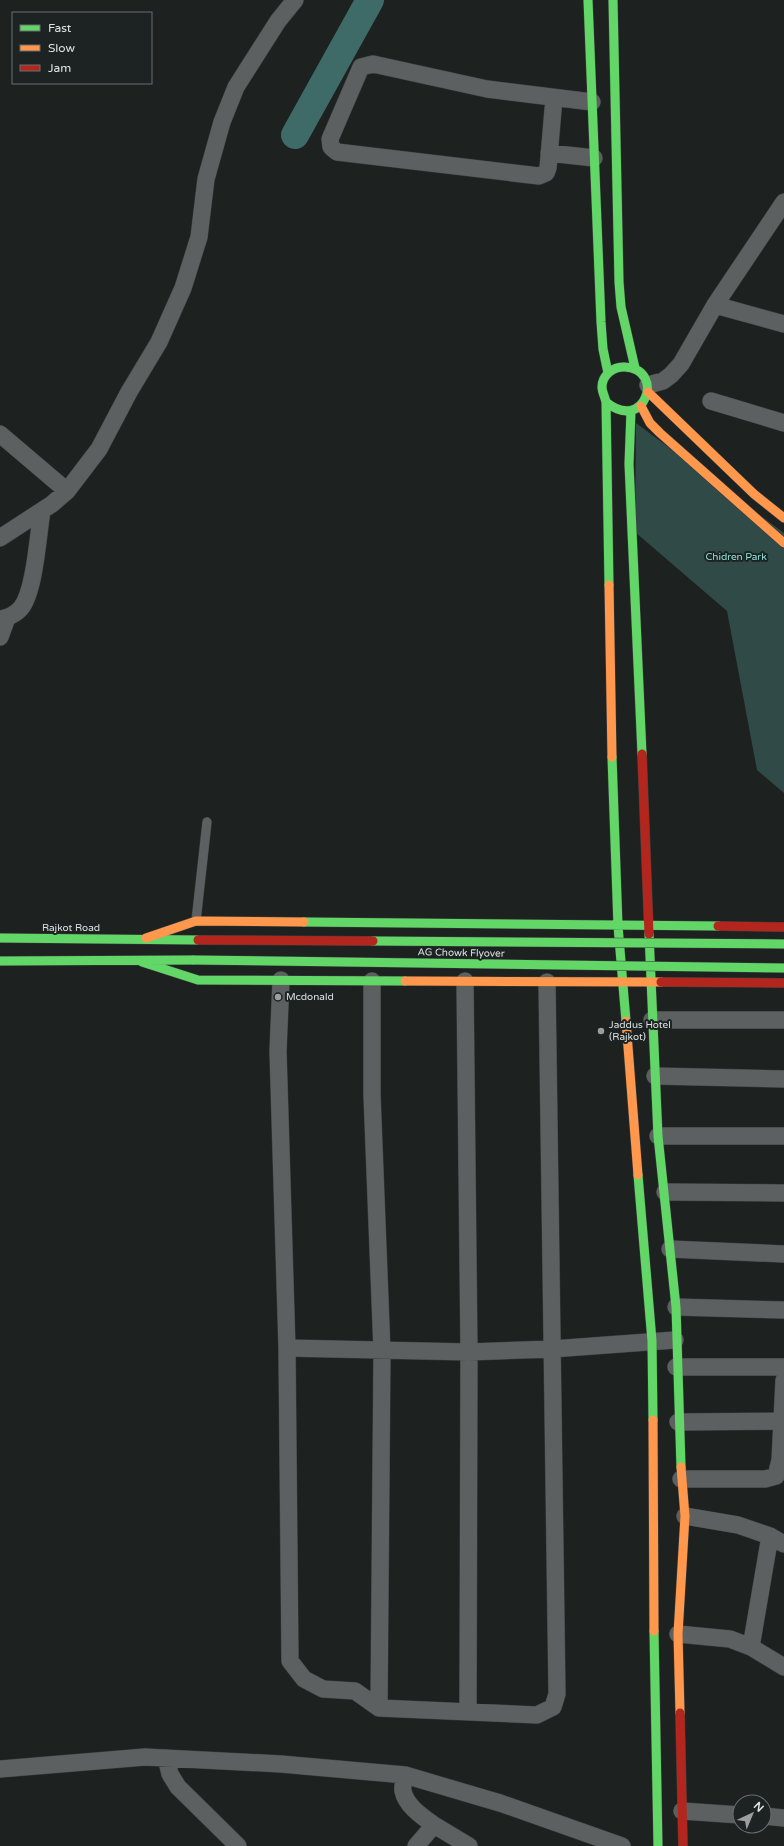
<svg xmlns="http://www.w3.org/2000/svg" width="784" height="1846" viewBox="0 0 784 1846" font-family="'Varela Round',sans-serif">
<rect width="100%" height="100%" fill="#1d2221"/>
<path fill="#2f4a47" d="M636 423 784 533V793L757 770 727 611 635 532Z"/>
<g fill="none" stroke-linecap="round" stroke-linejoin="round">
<path stroke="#3e6b67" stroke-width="28" d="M295 135 370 0"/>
<defs>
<path id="lane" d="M196 921 207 822"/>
<path id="street" d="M554 98 548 168 546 173 539 176 337 152 331 147 330 139 361 67 373 64 487 89 592 102
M549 153 594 158
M715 305 784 324
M648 385 663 381 671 375 681 364 715 305 784 202
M711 401 784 423
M0 434 67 491
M0 538 52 504 67 491 99 449 129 392 159 342 183 288 199 237 206 179 222 122 236 87 278 21 295 0
M0 619C7 618 16 614 21 608 35 591 38 534 42 511
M0 637 7 618
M281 980 278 1051 287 1348 469 1352 552 1349 675 1340
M372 981V1095L382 1351 379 1708
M465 981 469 1352 468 1711
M652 1020H784
M655 1076 784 1079
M658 1136H784
M665 1192 784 1193
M670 1249 784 1254
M676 1307 784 1310
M287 1348 290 1661 304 1679 323 1689 355 1691 379 1708 537 1715 553 1707 557 1694 547 982
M676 1367H784
M678 1422 784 1421
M681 1479H765L776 1476 780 1460 784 1380
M685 1516 738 1525 770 1536 751 1647 784 1667
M770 1536 784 1544
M678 1634 730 1639 751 1647
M166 1758 170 1774 178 1787 238 1846
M0 1769 145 1757 281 1764 405 1775 500 1803 622 1846
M405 1775C404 1780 402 1787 403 1791 406 1806 423 1817 434 1825L416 1846
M682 1811 740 1815
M764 1816 784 1818
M434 1825 469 1846"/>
<path id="fast" d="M588 0 601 322 603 349 608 373
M613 0 619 282 621 307 635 368
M606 402C645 434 666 369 625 367 614 366 602 375 602 387 602 392 605 397 606 402L609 585
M631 411 629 464 642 754
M612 757 618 926 626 1021
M304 922 718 926
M649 934 658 1136 676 1307 681 1467
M0 938 198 940
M0 961 194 960
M142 962 198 980 405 981
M638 1175 652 1341 653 1420
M654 1631 658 1846"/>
<path id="slow" d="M648 392 754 494 784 518
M641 406 650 423 660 433 784 543
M609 585 612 757
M146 938 196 921 304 922
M405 981 661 982
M626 1021 638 1175
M653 1420 654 1631
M680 1713 678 1634 685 1516 681 1467"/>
<path id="jam" d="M642 754 649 934
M718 926 784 927
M661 982 784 983
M680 1713 683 1846"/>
</defs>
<use href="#lane" stroke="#3a3e3d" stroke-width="10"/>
<use href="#street" stroke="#3a3e3d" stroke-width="18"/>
<use href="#fast" stroke="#3a3e3d" stroke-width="10"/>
<use href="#slow" stroke="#3a3e3d" stroke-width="10"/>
<use href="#jam" stroke="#3a3e3d" stroke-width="10"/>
<use href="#lane" stroke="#5d6060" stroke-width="9"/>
<use href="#street" stroke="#5d6060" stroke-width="17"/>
<use href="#fast" stroke="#63d668" stroke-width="9"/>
<use href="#slow" stroke="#ff974d" stroke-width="9"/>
<use href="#jam" stroke="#b3261e" stroke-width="9"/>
<defs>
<path id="fast-bridge" d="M373 941 784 944
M194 960 784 968"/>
<path id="jam-bridge" d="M198 940 373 941"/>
</defs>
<use href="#fast-bridge" stroke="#3a3e3d" stroke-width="10" stroke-linecap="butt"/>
<use href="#jam-bridge" stroke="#3a3e3d" stroke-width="10" stroke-linecap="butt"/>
<use href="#fast-bridge" stroke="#63d668" stroke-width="9"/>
<use href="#jam-bridge" stroke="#b3261e" stroke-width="9"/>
</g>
<g fill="#9a9f9e" stroke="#1c2322" stroke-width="1.5">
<circle cx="278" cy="997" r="4"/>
<circle cx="601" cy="1031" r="4"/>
</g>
<g text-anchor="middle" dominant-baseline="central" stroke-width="4" stroke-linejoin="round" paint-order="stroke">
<g font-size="10" fill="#8de3da" stroke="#1c2322">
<text x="736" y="557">Chidren Park</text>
</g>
<g font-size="10" fill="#dde2e1" stroke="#1c2322">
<text x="71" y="928">Rajkot Road</text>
<text transform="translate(461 953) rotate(1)">AG Chowk Flyover</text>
</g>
<g font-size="10" fill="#dde2e1" stroke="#1c2322" text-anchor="start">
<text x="286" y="997">Mcdonald</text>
<text x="609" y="1025">Jaddus Hotel<tspan x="609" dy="12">(Rajkot)</tspan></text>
</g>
</g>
<rect x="12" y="12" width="140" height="72" fill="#1c2322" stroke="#696f6e"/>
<rect x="20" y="25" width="20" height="6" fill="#63d668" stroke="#696f6e"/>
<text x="48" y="32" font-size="12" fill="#dde2e1">Fast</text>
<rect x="20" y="45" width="20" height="6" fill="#ff974d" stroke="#696f6e"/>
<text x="48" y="52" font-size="12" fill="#dde2e1">Slow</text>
<rect x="20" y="65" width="20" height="6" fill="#b3261e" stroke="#696f6e"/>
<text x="48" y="72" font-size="12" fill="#dde2e1">Jam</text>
<g transform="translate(752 1814) rotate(44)"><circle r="19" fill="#1c2322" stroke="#696f6e"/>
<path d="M0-3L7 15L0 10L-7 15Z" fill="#9a9f9e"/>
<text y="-6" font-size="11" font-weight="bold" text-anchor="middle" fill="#dde2e1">N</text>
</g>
</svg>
